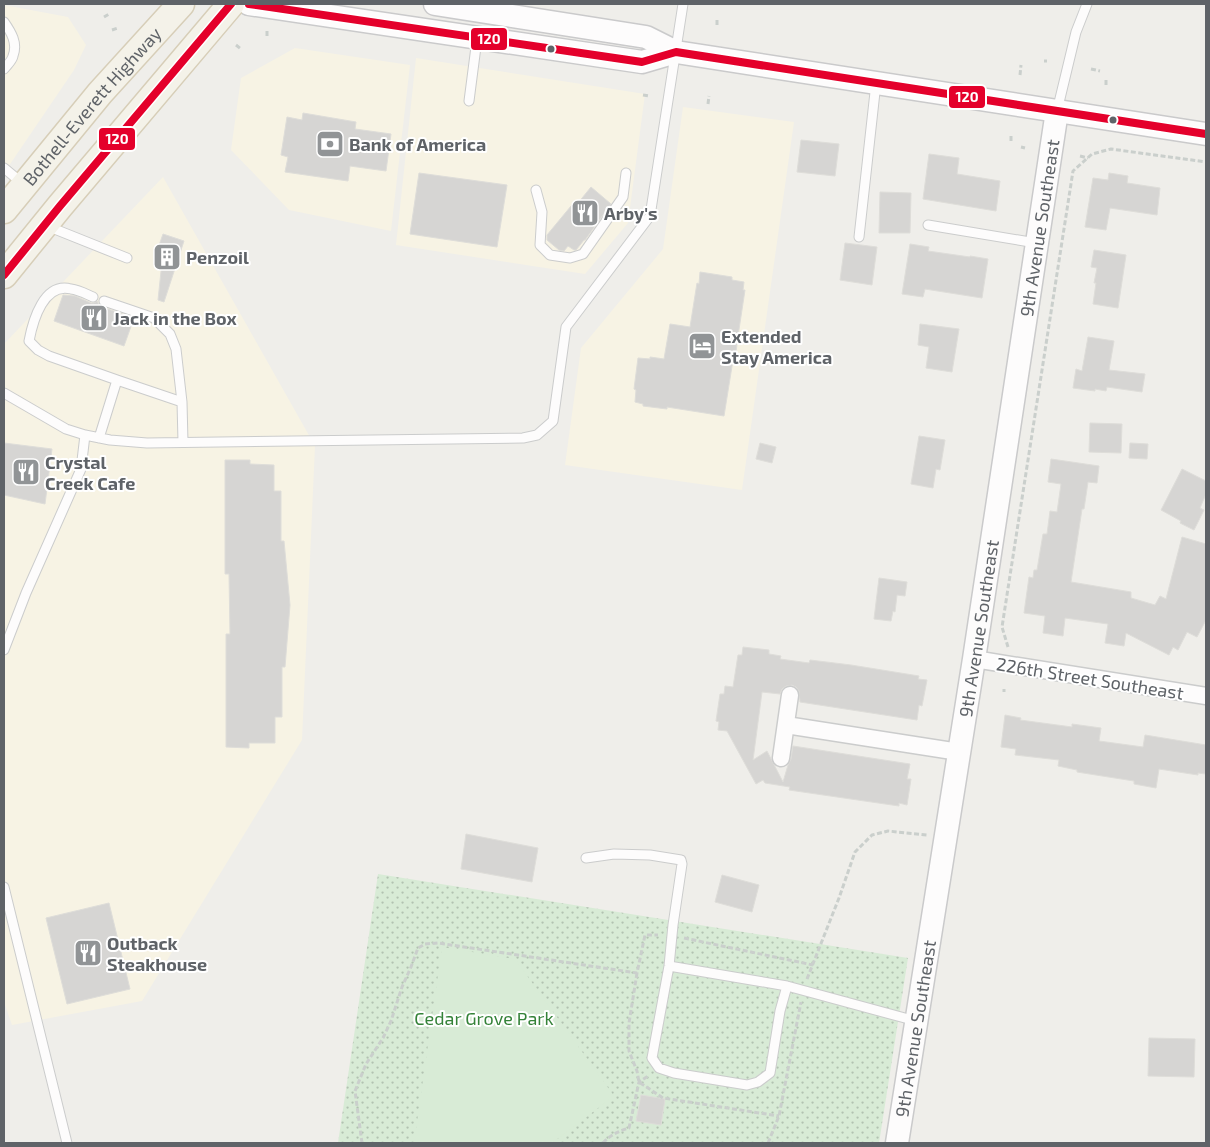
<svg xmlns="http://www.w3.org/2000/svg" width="1210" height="1147" viewBox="0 0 1210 1147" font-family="'Exo 2',sans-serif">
<defs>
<pattern id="grass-dots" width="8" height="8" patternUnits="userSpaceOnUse" patternTransform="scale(1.25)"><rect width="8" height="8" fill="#d8ebd6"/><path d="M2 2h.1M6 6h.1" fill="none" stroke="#b2c2b1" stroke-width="1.8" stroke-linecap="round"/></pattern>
</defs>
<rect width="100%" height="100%" fill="#efeeea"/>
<path fill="#f7f3e4" d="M4 5 68 17 86 45 74 70 4 173Z
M295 48 410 65 391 231 289 210 231 150 241 78Z
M416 58 645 94 628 223 585 274 396 245Z
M683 107 794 122 742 490 565 465 581 348 663 249Z
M163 177 315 446 302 740 142 1001 12 1025 4 1002V344Z"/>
<path fill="url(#grass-dots)" d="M378 874 908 958 879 1143H338Z"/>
<path fill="#d8ebd6" d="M442 947 515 959 614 1096 552 1143H414Z"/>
<path fill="#d6d5d3" stroke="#deddd9" d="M303 113 356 122 355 129 391 134 386 171 350 166 348 181 285 172 288 157 281 155 287 117 302 120Z
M801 140 839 144 835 176 797 172Z
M929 154 959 158 957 174 1000 181 996 211 923 199Z
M419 173 507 185 497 247 410 234Z
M1109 173 1128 176 1127 183 1160 188 1157 215 1110 208 1106 230 1085 227 1093 178 1108 180Z
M591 187 611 204 585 240H584L576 250H574L568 246 564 251 559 250 547 240V235L576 200 578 203Z
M880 192 911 193 910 233H879Z
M163 234 184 241 164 302 158 300 163 252 157 251Z
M845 243 877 247 872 285 840 280Z
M910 244 929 247 928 251 970 257V256L988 259 982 298 925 289 923 297 902 294Z
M1094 250 1126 255 1118 308 1093 304 1096 283H1094L1097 268 1091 267Z
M700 272 732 277V280L744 282 743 290H745L738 336 735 360H733L724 416 667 407V409L643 406V404L635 402 636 390 634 389 638 358 650 359V357L664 359 670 324 690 327 697 283 699 284Z
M63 295 75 296 91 303H94L97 301 99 305 102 307 134 318 124 346 54 321Z
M920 324 959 329 952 372 926 368 929 347 918 345Z
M1088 337 1114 341 1109 370 1145 374 1142 392 1107 387 1106 391 1095 389V391L1073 388 1076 369 1082 371Z
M1090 423 1122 424 1121 453 1089 452Z
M919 436 945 440 940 470 936 469 933 488 911 484Z
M4 443 52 449 45 504 4 495Z
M760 443 776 447 772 463 756 459Z
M1130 443 1148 444 1147 459 1129 458Z
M1051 459 1099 466 1097 483 1088 482 1084 509H1082L1071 582 1131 592V598L1155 605 1160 596 1166 599 1182 537 1206 544V620L1197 637 1187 632 1178 650 1173 647 1169 655 1126 633 1124 646 1105 643 1108 624 1065 618 1063 636 1043 633 1045 616 1024 613 1029 577 1033 578 1034 570H1037L1043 534H1047L1050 511 1057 512 1061 484 1048 482Z
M225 460H250V464L274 465V491H281V541H284L290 605 285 667H282V717H275V743H249V748L226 747V634H230L229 574H225Z
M1182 469 1206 481V494L1200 508 1204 510 1194 530 1180 523 1181 521 1161 510Z
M879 578 907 582 905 596 897 595 895 612 893 611 891 621 874 619Z
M743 647 769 650V654L781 656 780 659 809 663 810 660 851 665 919 676 918 679 927 680 922 706 919 705 917 720 800 702 799 691 796 687 792 685 786 686 782 689 780 694 762 692 753 760 767 751 783 782 788 765 791 759 793 746 910 764 907 779H911L907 805 899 803V806L789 790 790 787 765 783 763 780 756 784 727 731 718 730 719 722 716 721 720 694H724L725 686 733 687 738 655H742Z
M1005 715 1021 718 1020 720 1072 727V724L1101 728 1099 741 1143 747 1145 735 1206 745V774L1198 773V775L1159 769 1156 788 1134 784V781L1077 772V770L1058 766 1059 760 1015 755 1016 749 1001 747Z
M466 834 538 848 532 882 461 869Z
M722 875 759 885 752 912 715 902Z
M109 903 130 989 67 1004 46 918Z
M1149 1038 1195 1039 1194 1077 1148 1076Z
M641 1095 665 1099 661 1125 636 1121Z"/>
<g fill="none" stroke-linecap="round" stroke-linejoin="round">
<defs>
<path id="lane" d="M4 22C11 32 18 43 13 56 12 61 7 65 4 69
M469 101 477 39
M1057 111 1076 32 1087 4
M4 168 22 183
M536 190 542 212 540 245 550 255 570 258 583 254 623 197 626 173
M928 225 1036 243
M47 226 127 258
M859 237 876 83
M93 297C86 294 79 290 71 289 44 282 33 320 29 341L38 350 49 356 117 380 99 438
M104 301 154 318 170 334 176 349 182 402
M117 380 182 402 183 442
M4 393 66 429 85 435 110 440 147 443 523 438 537 435 553 421 566 327 650 216 683 4
M4 650 26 593 81 469 85 435
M586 858 614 854 650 855 681 860 682 864 673 925 669 966 652 1058 659 1068 674 1073 747 1085 758 1082 770 1073 780 1011 787 986
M4 887 67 1143
M669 966 787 986 916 1021"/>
<path id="street" d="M974 659 1206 696
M786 725 959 752
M781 758 790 695"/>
<g id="secondary">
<path d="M249 4 642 62 676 52"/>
<path d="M435 4 646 37 676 52 1206 134"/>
<path id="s1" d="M897 1143 974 659 1057 111"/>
</g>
<g id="primary">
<path id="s2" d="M4 210 100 93 181 4"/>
<path d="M4 275 60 206 231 4"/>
</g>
</defs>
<use href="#lane" stroke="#cbcccc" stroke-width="11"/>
<use href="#street" stroke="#cbcccc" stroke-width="19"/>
<use href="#secondary" stroke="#cacacb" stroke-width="25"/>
<use href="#primary" stroke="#d7ceb8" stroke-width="29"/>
<path stroke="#cacfcc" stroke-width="3" stroke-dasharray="5 2.5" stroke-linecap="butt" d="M104 17 109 14
M717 25V20
M112 30 118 28
M267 31V38
M236 45 241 49
M1044 61H1047
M1091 69 1100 71
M1020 75 1021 65
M1106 85V78
M643 95 649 96
M708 104 709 96
M1011 141V135
M1021 147 1025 148
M1080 156 1088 158
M1008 647 1002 627 1073 171 1092 154 1111 149 1206 162
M1004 692V689
M684 938 813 965
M637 973 629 1023V1051L637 1071 639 1082 663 1098 779 1116
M807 979 839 898 855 852 872 835 888 831 927 835
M362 1143 355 1091 366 1064 383 1038 391 1021 402 987 411 967 418 948 425 944 438 943 637 973 645 935H658
M603 1143C610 1135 619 1131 629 1128L639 1082 648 1076
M768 1143 779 1116 801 1002"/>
<use href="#lane" stroke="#fdfcfc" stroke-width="9"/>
<use href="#street" stroke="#fdfcfc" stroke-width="16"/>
<use href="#secondary" stroke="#fdfcfc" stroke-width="22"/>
<use href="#primary" stroke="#f4f2e9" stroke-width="26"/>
<defs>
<path id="bus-1" d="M249 4 642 62 676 52 1206 134
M4 275 60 206 231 4"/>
</defs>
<use href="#bus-1" stroke="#fff" stroke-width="11"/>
<use href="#bus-1" stroke="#e4002b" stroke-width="8"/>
</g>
<defs>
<symbol id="bank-square" viewBox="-11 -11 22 22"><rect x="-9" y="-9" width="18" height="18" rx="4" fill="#919496" stroke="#fff"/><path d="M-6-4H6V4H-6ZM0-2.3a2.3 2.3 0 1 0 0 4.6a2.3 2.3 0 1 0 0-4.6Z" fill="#fff"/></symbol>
<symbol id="restaurant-square" viewBox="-11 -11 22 22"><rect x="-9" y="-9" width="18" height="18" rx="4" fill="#919496" stroke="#fff"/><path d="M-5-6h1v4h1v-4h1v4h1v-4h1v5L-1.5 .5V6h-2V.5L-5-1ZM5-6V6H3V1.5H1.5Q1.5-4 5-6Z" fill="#fff"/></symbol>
<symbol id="building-square" viewBox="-11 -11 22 22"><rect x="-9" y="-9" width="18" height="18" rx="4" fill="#919496" stroke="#fff"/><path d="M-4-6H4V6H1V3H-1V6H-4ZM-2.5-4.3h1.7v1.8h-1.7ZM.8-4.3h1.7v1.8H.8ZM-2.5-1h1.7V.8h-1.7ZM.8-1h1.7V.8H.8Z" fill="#fff"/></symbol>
<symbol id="hotel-square" viewBox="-11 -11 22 22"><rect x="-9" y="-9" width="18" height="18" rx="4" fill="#919496" stroke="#fff"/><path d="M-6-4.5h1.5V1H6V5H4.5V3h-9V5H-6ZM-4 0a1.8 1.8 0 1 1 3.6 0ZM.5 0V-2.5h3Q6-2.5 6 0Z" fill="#fff"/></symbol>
</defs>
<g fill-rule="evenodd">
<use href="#bank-square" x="314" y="128" width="32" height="32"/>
<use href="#restaurant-square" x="569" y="197" width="32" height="32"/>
<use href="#building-square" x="151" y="241" width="32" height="32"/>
<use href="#restaurant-square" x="78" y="302" width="32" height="32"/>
<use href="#hotel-square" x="686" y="330" width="32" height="32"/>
<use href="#restaurant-square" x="10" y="456" width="32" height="32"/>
<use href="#restaurant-square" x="72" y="937" width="32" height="32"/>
</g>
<g fill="#5f6368" stroke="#fff" stroke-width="2">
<circle cx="551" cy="49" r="4.5"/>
<circle cx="1113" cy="120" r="4.5"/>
</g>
<g text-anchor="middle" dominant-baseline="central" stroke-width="4" stroke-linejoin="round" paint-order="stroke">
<g font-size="18" fill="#5f6368" stroke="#fff">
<text stroke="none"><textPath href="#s2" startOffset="136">Bothell-Everett Highway</textPath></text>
<text stroke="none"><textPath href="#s1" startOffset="926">9th Avenue Southeast</textPath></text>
<text stroke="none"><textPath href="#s1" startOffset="521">9th Avenue Southeast</textPath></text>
<text transform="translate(1090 678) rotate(9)">226th Street Southeast</text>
<text stroke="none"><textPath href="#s1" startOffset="116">9th Avenue Southeast</textPath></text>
</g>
<g font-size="18" font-weight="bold" fill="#5f6368" stroke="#fff" text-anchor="start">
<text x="349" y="144">Bank of America</text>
<text x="604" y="213">Arby's</text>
<text x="186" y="257">Penzoil</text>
<text x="113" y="318">Jack in the Box</text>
<text x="721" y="336">Extended<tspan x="721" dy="21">Stay America</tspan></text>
<text x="45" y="462">Crystal<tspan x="45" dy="21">Creek Cafe</tspan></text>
<text x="107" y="943">Outback<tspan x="107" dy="21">Steakhouse</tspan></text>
</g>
<g font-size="18" fill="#348238" stroke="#fff">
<text x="484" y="1018">Cedar Grove Park</text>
</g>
</g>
<g stroke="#fff" stroke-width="2">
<rect x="470" y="27" width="38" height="24" rx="5" fill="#e4002b"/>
<rect x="948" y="85" width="38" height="24" rx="5" fill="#e4002b"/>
<rect x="98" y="127" width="38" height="24" rx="5" fill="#e4002b"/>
</g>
<g font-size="14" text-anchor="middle" font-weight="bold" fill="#fff">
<text x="489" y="44">120</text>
<text x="967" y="102">120</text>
<text x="117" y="144">120</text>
</g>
<rect width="1210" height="1147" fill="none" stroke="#5f6368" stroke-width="10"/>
</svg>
